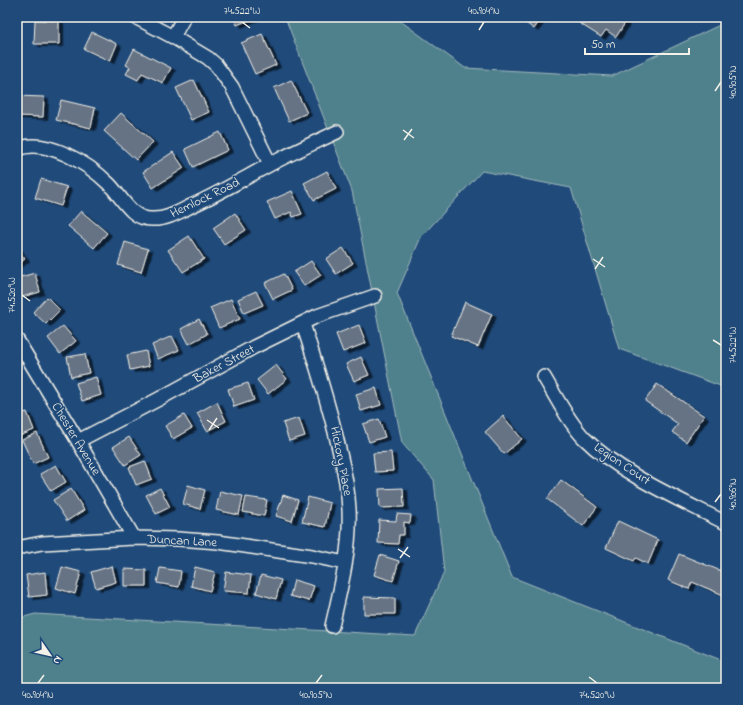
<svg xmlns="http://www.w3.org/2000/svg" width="743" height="705" viewBox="0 0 743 705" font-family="'Indie Flower',sans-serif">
<defs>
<filter id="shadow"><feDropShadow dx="4.5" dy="2.5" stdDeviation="0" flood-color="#0009"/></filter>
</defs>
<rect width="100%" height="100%" fill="#1f4a7a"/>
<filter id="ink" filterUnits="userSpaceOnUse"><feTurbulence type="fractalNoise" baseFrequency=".025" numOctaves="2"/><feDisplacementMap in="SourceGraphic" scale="8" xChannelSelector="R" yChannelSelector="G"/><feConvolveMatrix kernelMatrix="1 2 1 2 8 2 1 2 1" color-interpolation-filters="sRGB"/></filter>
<g filter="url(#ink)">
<path fill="#4f818d" stroke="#a2b9ba" d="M285 17H395L465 68 612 76 726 22V388L619 349 571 188 482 171 421 237 397 293 512 577 726 662V688H17V619L35 614 415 636 444 572 434 480 402 443 352 191Z"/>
<path fill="#667385" stroke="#f4f1e8" filter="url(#shadow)" d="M233 17H256L237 25Z
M518 17H542L534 29Z
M579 17H614L625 23 616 37 606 30 601 37 579 23 582 19Z
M35 20 59 21V44H34Z
M92 32 117 44 110 61 84 49Z
M262 34 276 65 255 74 241 43Z
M134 49 171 68 163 83 142 73 138 80 126 74 130 67 126 65Z
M194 80 209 112 191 120 176 88Z
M291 80 307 113 289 121 274 88Z
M17 96 44 97 43 117 17 116Z
M61 100 95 108 91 128 56 120Z
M121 113 153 142 136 160 104 131Z
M220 132 228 150 193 167 185 149Z
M173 152 184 168 153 188 143 172Z
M327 171 336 189 314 200 304 183Z
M41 179 67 187 61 206 35 198Z
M292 191 302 214 293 217 291 212 275 219 267 202Z
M81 211 107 233 94 248 68 226Z
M235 213 246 230 224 244 213 228Z
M189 236 204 259 183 272 168 250Z
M125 242 148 249 141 272 118 265Z
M17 248 25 259 17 265Z
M343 248 353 263 336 274 326 259Z
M311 261 321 275 304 286 294 272Z
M35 273 40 292 22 297 17 278Z
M284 274 292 290 273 299 265 283Z
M256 291 263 305 244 313 238 299Z
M47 297 60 310 46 324 33 312Z
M231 299 240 319 219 328 210 308Z
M465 302 492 314 478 347 451 336Z
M199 319 207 334 189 344 181 329Z
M359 325 366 343 343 352 336 334Z
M63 326 76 341 60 354 48 338Z
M172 336 179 350 158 359 152 345Z
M146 351 149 366 130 370 127 355Z
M85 354 89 373 71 377 67 357Z
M361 357 369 375 354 381 346 364Z
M276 365 287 379 268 394 257 380Z
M96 377 101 395 82 401 76 383Z
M248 383 254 400 234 407 228 389Z
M657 384 704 416 686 442 672 432 678 424 645 401Z
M376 388 381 405 361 411 356 394Z
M217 402 226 421 207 431 197 413Z
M27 412 34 430 17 437V415Z
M184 415 192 428 173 439 165 426Z
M503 416 522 439 504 454 485 432Z
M299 418 305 436 289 441 283 423Z
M379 419 385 437 369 442 363 424Z
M37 433 48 457 33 464 22 440Z
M129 437 141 455 125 465 113 447Z
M391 452 393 471 375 472 373 453Z
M145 461 152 479 136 485 129 467Z
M56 465 66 482 51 491 40 474Z
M561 480 597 507 583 526 547 499Z
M188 485 205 490 200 509 183 504Z
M160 488 170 507 156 514 146 495Z
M403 488 404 507 380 508 379 489Z
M71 489 84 510 67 521 53 500Z
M220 491 243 496 239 515 216 510Z
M283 495 298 500 292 521 276 516Z
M246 497 267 500 264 516 243 512Z
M308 497 330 503 325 527 302 522Z
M397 514 411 515 410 523 404 522V535H399L398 544 378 543 379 520 396 521Z
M618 521 658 540 648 564 636 558 634 561 606 548Z
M679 554 726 573V596L692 582 689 589 668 580Z
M380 555 399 561 393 581 374 575Z
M112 566 116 582 96 588 91 572Z
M62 567 81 572 75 594 56 588Z
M195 567 215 572 210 591 191 586Z
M160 568 181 571 179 587 157 583Z
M124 569 146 570V586H124Z
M45 572 47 595 29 597 26 575Z
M226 572 251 575 249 593 223 591Z
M261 575 281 580 276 599 256 593Z
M294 580 314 586 309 601 290 596Z
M364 597 395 598V614H364Z"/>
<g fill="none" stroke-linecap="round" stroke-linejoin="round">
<defs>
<path id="minor" d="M135 17 173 37 208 58 216 65 232 87 270 164
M173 37 184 17
M17 149C46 137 89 164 109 184 122 197 131 219 151 219 166 220 179 212 191 206 218 194 243 179 269 165 291 153 314 143 337 132
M303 324C316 365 330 407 339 449 344 469 348 488 349 509 351 548 341 587 332 626
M17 340 78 441 134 538
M544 377C556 397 568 421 584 438 620 474 681 500 726 523
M78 441 157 400 254 347 317 316 375 296
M17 548 42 543 134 538 178 539 218 542 312 556 345 563"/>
</defs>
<use href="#minor" stroke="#f4f1e8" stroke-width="16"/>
<use href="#minor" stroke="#1f4a7a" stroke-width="13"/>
</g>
</g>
<path fill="none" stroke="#f4f1e8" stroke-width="1.5" d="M242 22 250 28M479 30 484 22M715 91 721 82M403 130 414 138M404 140 412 129M593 259 605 267M595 269 603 257M22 295 30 301M713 340 721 345M207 420 219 428M209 430 217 418M715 502 721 494M398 549 410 557M400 558 408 547M589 677 597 683M38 683 44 675M316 683 322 675"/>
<g text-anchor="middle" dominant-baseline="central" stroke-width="3" stroke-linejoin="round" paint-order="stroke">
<g font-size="13" fill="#f4f1e8" stroke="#1f4a7a">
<text transform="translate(205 198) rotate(-26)">Hemlock Road</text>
<text transform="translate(224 364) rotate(-28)">Baker Street</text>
<text transform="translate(76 439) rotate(59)">Chester Avenue</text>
<text transform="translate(341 461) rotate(79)">Hickory Place</text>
<text transform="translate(622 464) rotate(34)">Legion Court</text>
<text transform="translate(182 541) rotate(3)">Duncan Lane</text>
</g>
</g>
<rect width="743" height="705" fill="none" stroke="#1f4a7a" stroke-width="44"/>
<g transform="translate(50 655) rotate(124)" stroke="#1f4a7a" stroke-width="3" paint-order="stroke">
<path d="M0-3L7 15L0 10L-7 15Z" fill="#f4f1e8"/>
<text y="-6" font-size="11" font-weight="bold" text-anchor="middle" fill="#f4f1e8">N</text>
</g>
<path d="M585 48v6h104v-6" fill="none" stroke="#f4f1e8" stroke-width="2"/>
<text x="591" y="48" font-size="12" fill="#f4f1e8" stroke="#1f4a7a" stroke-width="3" paint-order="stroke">50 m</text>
<rect x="22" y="22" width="699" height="661" fill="none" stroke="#f4f1e8" stroke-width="1.5"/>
<g font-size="10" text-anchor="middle" fill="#f4f1e8">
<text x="242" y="14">74.522°W</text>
<text x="484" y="14">40.904°N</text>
<text transform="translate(732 82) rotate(-90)" y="4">40.905°N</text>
<text transform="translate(11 295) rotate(-90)" y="4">74.520°W</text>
<text transform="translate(732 345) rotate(-90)" y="4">74.522°W</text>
<text transform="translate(732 494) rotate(-90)" y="4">40.906°N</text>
<text x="38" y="698">40.904°N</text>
<text x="316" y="698">40.905°N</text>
<text x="597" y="698">74.520°W</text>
</g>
</svg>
